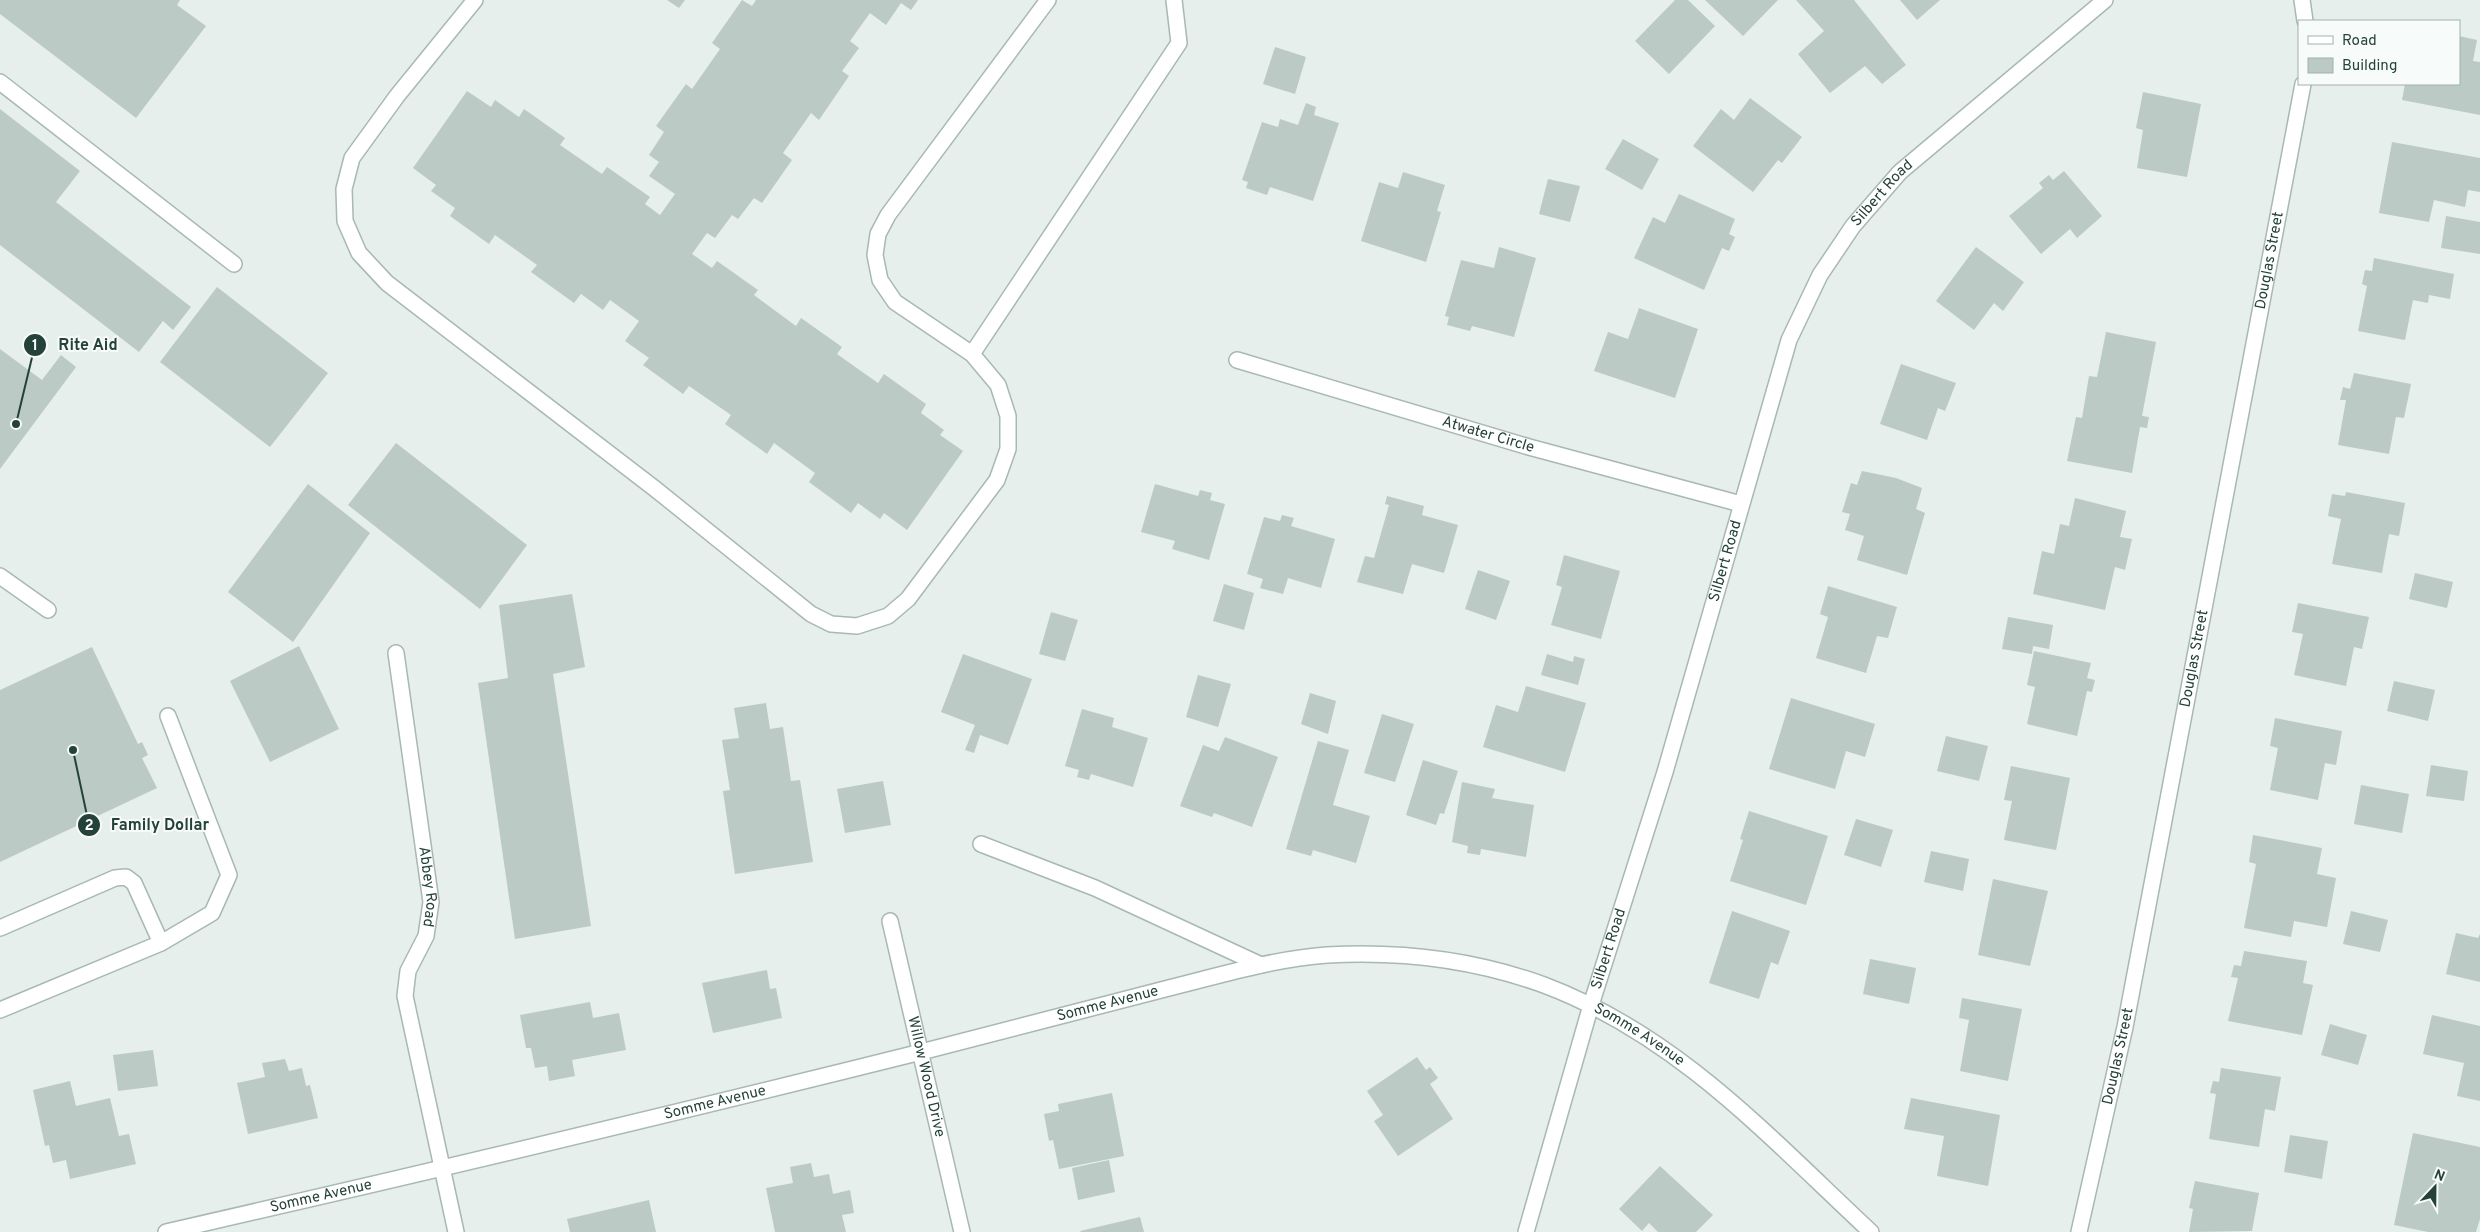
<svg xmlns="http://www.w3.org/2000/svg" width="2480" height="1232" viewBox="0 0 2480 1232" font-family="Overpass,sans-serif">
<rect width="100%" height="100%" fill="#e6efeb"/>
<path fill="#bbcac4" d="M0 0H180L177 5 206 26 136 118 0 14Z
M667 0H685L679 8Z
M742 0 752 6 756 0H918L911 10 901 3 886 25 870 13 850 41 859 48 842 71 849 76 819 120 811 113 783 153 792 160 762 203 754 198 738 219 732 215 715 238 707 233 692 254 712 268 717 261 758 290 754 295 796 326 801 318 842 347 837 354 878 383 884 374 926 404 921 413 944 430 940 435 963 451 907 530 884 513 880 519 858 503 851 513 809 482 815 473 774 443 767 454 725 424 731 415 689 386 683 394 643 365 649 358 625 341 639 321 610 300 603 310 581 294 574 303 531 272 537 265 495 235 489 244 450 216 455 208 431 191 436 185 413 168 467 91 491 107 495 100 519 117 524 109 565 138 560 145 602 174 607 167 650 197 645 204 660 215 675 194 649 176 659 162 649 155 664 132 656 126 686 84 692 89 720 49 712 43Z
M1675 0H1688L1715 26 1669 74 1635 41Z
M1705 0H1778L1743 36Z
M1796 0H1854L1906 65 1882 84 1865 66 1830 93 1798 54 1824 31Z
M1900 0H1940L1917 20Z
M2459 36 2477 40 2473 61 2480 62V115L2402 100 2405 84H2459Z
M1275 47 1306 57 1295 94 1263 84Z
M2143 92 2201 104 2187 177 2137 168 2143 130 2136 128Z
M1750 98 1802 137 1782 163 1778 160 1753 192 1693 146 1721 109 1734 120Z
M1306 103 1316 107 1314 115 1339 123 1313 201 1270 187 1267 195 1246 188 1248 182 1242 180 1262 122 1278 127 1280 119 1298 125Z
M0 109 80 171 56 202 191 307 173 330 163 321 139 352 0 245Z
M1623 139 1659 159 1642 190 1605 169Z
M2392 142 2480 158V192L2468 190 2465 207 2434 200 2429 222 2379 213Z
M2064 171 2102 216 2077 238 2070 229 2041 254 2009 216 2043 188 2039 183 2049 175 2053 180Z
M1403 172 1445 185 1437 211 1441 212 1426 262 1361 241 1379 182 1398 188Z
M1548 179 1580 186 1570 222 1539 214Z
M1679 194 1735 219 1729 234 1735 237 1729 251 1722 248 1704 290 1634 258 1653 217 1665 223Z
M2446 216 2480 222V254L2441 248Z
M1499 247 1536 258 1514 337 1472 326 1470 331 1447 325 1449 317 1445 316 1461 260 1494 268Z
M1976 247 2024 282 2003 311 1994 303 1974 330 1936 301Z
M2374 258 2454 274 2450 299 2429 295 2428 303 2413 300 2405 340 2358 331 2367 286 2362 284 2365 270 2372 271Z
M217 287 328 373 270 447 160 362Z
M1639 308 1698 329 1675 398 1594 371 1608 332 1628 339Z
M2106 332 2156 342 2142 416 2149 417 2147 428 2140 427 2132 473 2067 461 2076 417 2082 418 2089 376 2097 377Z
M0 349 42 380 61 355 76 367 0 469Z
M1901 364 1956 383 1945 411 1938 408 1927 440 1880 424Z
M2354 373 2411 384 2404 418 2396 417 2389 454 2338 445 2346 400H2340L2343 387 2350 389Z
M396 443 527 545 480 609 348 505Z
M1862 471 1896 478 1922 488 1916 509 1925 513 1907 575 1857 560 1864 536 1845 530 1850 514 1842 512 1851 483 1857 485Z
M308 484 370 533 293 642 228 592Z
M1155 484 1198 496 1200 490 1212 493 1210 500 1225 504 1209 560 1172 549 1175 541 1141 532Z
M2346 492 2405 503 2399 536 2389 534 2382 573 2332 564 2341 519 2328 516 2332 494 2345 496Z
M1387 496 1424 506 1422 515 1458 525 1444 573 1412 564 1403 594 1357 582 1365 556 1374 558 1389 505 1385 504Z
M2075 498 2126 511 2120 537 2132 539 2125 570 2115 567 2105 610 2033 594 2042 551 2054 554 2060 524 2069 526Z
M1282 515 1294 518 1291 526 1335 539 1321 588 1288 578 1283 594 1260 588 1263 579 1247 574 1264 517 1280 521Z
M1564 555 1620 571 1601 639 1551 625 1562 587 1556 585Z
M1478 570 1510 581 1496 620 1465 609Z
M2415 573 2453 582 2447 608 2409 599Z
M1224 584 1254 593 1244 630 1213 621Z
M1828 586 1897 607 1888 638 1877 636 1866 673 1816 658 1828 617 1820 614Z
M572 594 585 667 553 674 591 926 515 939 478 683 508 678 499 605Z
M2298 603 2369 617 2362 649 2354 647 2346 686 2294 675 2303 634 2292 632Z
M1051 612 1078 620 1065 661 1039 654Z
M2008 617 2053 625 2049 649 2033 646 2032 654 2002 649Z
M299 646 339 729 270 762 230 681Z
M92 647 138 744 142 742 148 755 142 758 157 788 0 862V690Z
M2034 651 2091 663 2087 678 2095 680 2092 692 2087 691 2077 736 2027 724 2035 687 2027 685Z
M963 654 1032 679 1008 745 980 735 974 753 965 750 975 725 941 712Z
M1547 654 1573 662 1574 656 1585 659 1578 685 1541 675Z
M1198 675 1231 684 1218 727 1186 717Z
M2394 681 2435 690 2428 721 2387 711Z
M1526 686 1586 703 1565 772 1483 747 1496 705 1518 712Z
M1310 693 1336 701 1328 734 1301 724Z
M1791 698 1875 724 1865 757 1846 751 1835 789 1769 769Z
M766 703 770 729 783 727 791 781 800 780 813 862 735 874 723 791 730 790 722 740 739 738 734 708Z
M1082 709 1114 718 1112 727 1148 738 1133 787 1091 774 1089 780 1077 777 1079 770 1065 766Z
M1382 714 1414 724 1395 782 1364 773Z
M2275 718 2342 731 2336 765 2325 763 2318 800 2270 790 2278 748 2270 746Z
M1946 736 1988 746 1979 781 1937 771Z
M1225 737 1278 757 1252 827 1214 813 1212 817 1180 806 1203 745 1219 751Z
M1318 741 1349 750 1333 805 1370 816 1356 863 1313 850 1311 856 1286 849Z
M1423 760 1458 771 1444 814 1440 813 1436 825 1406 815Z
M2431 765 2468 771 2464 801 2426 796Z
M2011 766 2070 778 2056 850 2004 840 2012 801 2004 800Z
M883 781 891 825 845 833 837 789Z
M1462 782 1495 789 1492 798 1534 805 1526 857 1481 849 1480 855 1467 853 1468 846 1452 842Z
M2361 785 2409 794 2402 833 2354 824Z
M1749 811 1828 836 1806 905 1730 881 1743 840 1740 839Z
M1856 819 1893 830 1881 867 1844 855Z
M2253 835 2322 848 2317 874 2336 878 2327 927 2294 921 2291 937 2244 928 2256 864 2249 862Z
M1931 851 1969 859 1963 891 1924 882Z
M1993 879 2048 891 2030 966 1978 955Z
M1732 911 1790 931 1778 965 1771 962 1759 999 1709 983Z
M2351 911 2388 920 2380 952 2343 944Z
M2456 933 2478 938 2480 934V982L2446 974Z
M2244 951 2307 961 2303 983 2313 985 2302 1035 2228 1021 2238 978 2231 977 2234 965 2241 966Z
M1870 959 1916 968 1909 1004 1863 994Z
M767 970 770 989 776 988 782 1018 713 1033 702 983Z
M1962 998 2022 1009 2008 1081 1960 1071 1969 1020 1959 1018Z
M590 1002 593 1018 619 1013 626 1050 572 1060 575 1076 549 1081 547 1066 535 1068 531 1048H526L520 1015Z
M2432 1015 2480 1026V1101L2457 1096 2464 1063 2423 1054Z
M2330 1024 2367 1035 2358 1065 2321 1055Z
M153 1050 158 1086 118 1091 113 1055Z
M1417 1057 1426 1070 1430 1067 1438 1078 1430 1084 1453 1119 1398 1156 1374 1121 1383 1115 1367 1091Z
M285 1059 289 1071 302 1068 306 1086 310 1085 318 1118 248 1134 237 1083 265 1077 262 1063Z
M2221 1068 2281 1077 2275 1111 2265 1109 2259 1147 2209 1139 2216 1094 2210 1093 2213 1081 2219 1082Z
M70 1081 76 1106 110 1098 119 1136 129 1134 136 1164 70 1179 66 1160 53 1163 49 1145 45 1146 33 1090Z
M1112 1093 1124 1156 1059 1169 1053 1140 1049 1141 1044 1114 1059 1111 1058 1104Z
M1911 1098 2000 1115 1988 1186 1937 1176 1944 1136 1904 1129Z
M2413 1133 2480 1147V1219L2476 1232H2428L2394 1225Z
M2290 1135 2328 1141 2322 1179 2284 1172Z
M1109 1160 1115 1192 1078 1200 1072 1168Z
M811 1163 814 1177 829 1174 833 1194 850 1190 854 1213 842 1215 846 1232H775L766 1188 793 1183 790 1167Z
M1660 1166 1713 1215 1696 1232H1658L1649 1223 1642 1231 1619 1209Z
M2195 1181 2259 1193 2252 1231 2189 1232 2193 1209 2189 1208Z
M649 1200 656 1232H570L567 1219Z
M1140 1217 1144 1232H1081L1080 1231Z"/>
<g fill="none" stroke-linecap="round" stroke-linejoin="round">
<defs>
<path id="service" d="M475 0 397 96 352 158 344 189 345 221 359 253 387 283 654 488 811 614 831 624 857 626 888 616 908 599 997 480 1008 449V416L998 385 972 354 895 302 880 280 875 255 878 234 888 215 1048 0
M0 82 234 264
M972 354 1179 43 1174 0
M0 576 48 610
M0 928 115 878 126 877 134 883 161 943
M0 1010 161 943 212 913 229 875 168 716"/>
<g id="minor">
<path d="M2302 0 2305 21"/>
<path id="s1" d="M1237 360 1529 447 1741 504"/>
<path id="s2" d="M396 653 431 902 426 936 408 971 405 996 456 1232"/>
<path d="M981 844 1095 888 1261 965"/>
<path id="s3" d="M890 921 962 1232"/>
<path id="s4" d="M166 1232C420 1174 673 1114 925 1051 1005 1030 1085 1010 1165 989 1218 976 1272 959 1327 955 1399 951 1475 960 1544 985 1677 1035 1769 1137 1871 1232"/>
<path id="s5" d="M1526 1232 1591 1005 1665 772 1789 340 1820 275 1853 226 1900 172 2105 0"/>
<path id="s6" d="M2079 1232 2125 1027 2303 84"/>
</g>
</defs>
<use href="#service" stroke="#a8b8b2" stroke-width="18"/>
<use href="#minor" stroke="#a8b8b2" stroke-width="18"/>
<use href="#service" stroke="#fff" stroke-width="15"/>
<use href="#minor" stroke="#fff" stroke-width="15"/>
</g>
<g text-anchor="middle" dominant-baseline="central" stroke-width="4" stroke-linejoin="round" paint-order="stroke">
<g font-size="15" fill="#24423a" stroke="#f7fbf9">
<text stroke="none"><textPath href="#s5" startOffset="1105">Silbert Road</textPath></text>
<text stroke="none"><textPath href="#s6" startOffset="990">Douglas Street</textPath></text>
<text stroke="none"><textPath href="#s1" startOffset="262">Atwater Circle</textPath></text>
<text stroke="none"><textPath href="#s5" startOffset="700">Silbert Road</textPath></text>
<text stroke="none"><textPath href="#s6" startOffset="585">Douglas Street</textPath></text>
<text stroke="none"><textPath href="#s2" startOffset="236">Abbey Road</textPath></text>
<text stroke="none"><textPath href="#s5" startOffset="295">Silbert Road</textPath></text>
<text stroke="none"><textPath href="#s4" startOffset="969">Somme Avenue</textPath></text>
<text stroke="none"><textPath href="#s4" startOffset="1522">Somme Avenue</textPath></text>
<text stroke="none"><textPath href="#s6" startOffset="180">Douglas Street</textPath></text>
<text stroke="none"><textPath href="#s3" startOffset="160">Willow Wood Drive</textPath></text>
<text stroke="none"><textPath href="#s4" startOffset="564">Somme Avenue</textPath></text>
<text stroke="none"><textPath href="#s4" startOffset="159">Somme Avenue</textPath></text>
</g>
</g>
<path fill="none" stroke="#24423a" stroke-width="2" d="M16 424L35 345M73 750L89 825"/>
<g fill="#24423a" stroke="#f7fbf9" stroke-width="2">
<circle cx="16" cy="424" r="5"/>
<circle cx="73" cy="750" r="5"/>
<circle cx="35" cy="345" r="12"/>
<circle cx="89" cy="825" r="12"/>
</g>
<g font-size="15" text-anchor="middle" font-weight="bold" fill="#fff">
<text x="35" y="350">1</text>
<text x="89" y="830">2</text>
</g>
<g font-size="16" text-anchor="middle" font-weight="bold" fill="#24423a" stroke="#f7fbf9" stroke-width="4" stroke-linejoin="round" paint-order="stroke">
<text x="88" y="350">Rite Aid</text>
<text x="160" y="830">Family Dollar</text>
</g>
<rect x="2298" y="20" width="162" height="65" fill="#f7fbf9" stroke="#a3b1ad"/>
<rect x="2308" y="36" width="25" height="8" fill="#ffffff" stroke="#a3b1ad"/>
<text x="2342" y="45" font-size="15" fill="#24423a">Road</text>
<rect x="2308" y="58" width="25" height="15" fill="#bbcac4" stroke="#a3b1ad"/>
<text x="2342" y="70" font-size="15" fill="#24423a">Building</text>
<g transform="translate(2435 1187) rotate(22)" stroke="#f7fbf9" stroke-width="4" paint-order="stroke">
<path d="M0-4L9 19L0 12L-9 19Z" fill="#24423a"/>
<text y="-8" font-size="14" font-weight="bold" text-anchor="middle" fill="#24423a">N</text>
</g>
</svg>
